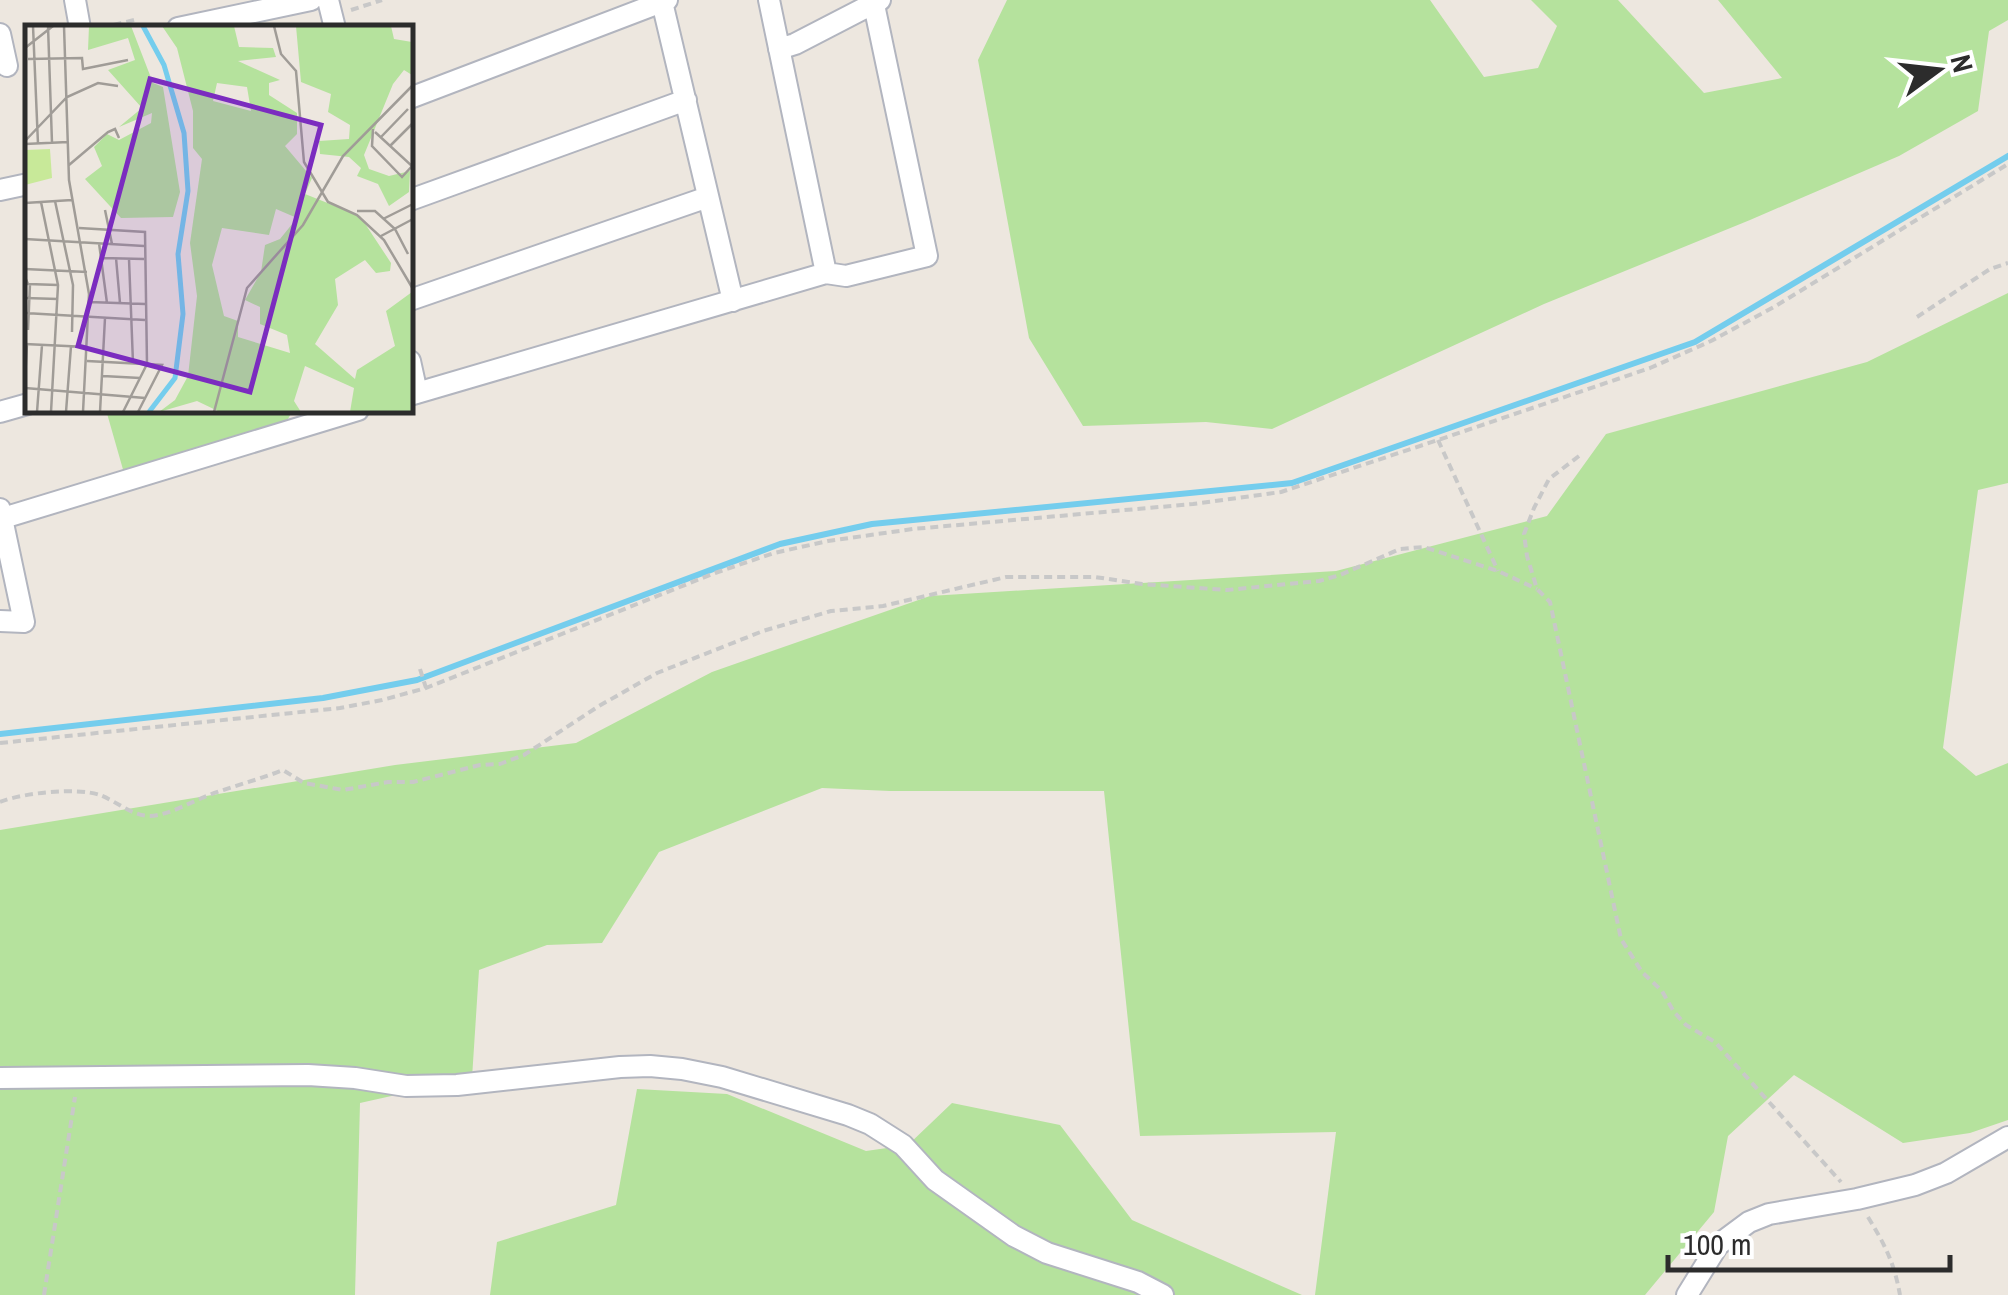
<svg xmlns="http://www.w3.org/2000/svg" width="2008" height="1295" viewBox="0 0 2008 1295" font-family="'Archivo Narrow',sans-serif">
<rect width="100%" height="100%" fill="#ede7df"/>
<path fill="#b5e29d" d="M1007 0H1430L1484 77 1538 68 1557 26 1531 0H1618L1704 93 1782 78 1718 0H2008V20L1989 31 1978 111 1899 156 1750 220 1544 304 1272 429 1206 422 1083 426 1029 338 978 60Z
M2008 293V483L1978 490 1943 748 1976 776 2008 763V1120L1970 1133 1903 1143 1794 1075 1728 1136 1714 1212 1645 1295H1315L1336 1132 1140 1136 1104 791H890L822 788 659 852 602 943 547 945 479 970 472 1078 360 1103 355 1295H0V830L395 765 576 743 712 672 930 596 1336 571 1547 516 1606 434 1867 362Z
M106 410H293L284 426 124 473Z
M637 1089 727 1094 866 1151 908 1145 952 1103 1060 1125 1132 1220 1302 1295H490L497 1242 616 1205Z"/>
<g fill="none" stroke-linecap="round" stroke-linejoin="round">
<path stroke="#74cded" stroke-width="6" d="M0 734 323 698 417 680 780 544 872 524 1292 483 1695 342 2008 156"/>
<defs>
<path id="minor" d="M75 0 80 28
M328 0 335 28
M769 0 826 273
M662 2 733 301
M178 28 311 0
M0 34 7 66
M779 49 795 44 880 0
M410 98 667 0
M0 190 28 184
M410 200 686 100
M410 300 708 197
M410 361 417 393
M410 395 826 273 846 276 927 256 873 0
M0 412 28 404
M0 509 24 622 0 621
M0 519 358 410
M0 1078 308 1075 355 1078 406 1086 457 1085 620 1067 650 1066 682 1069 722 1077 848 1115 870 1124 903 1145 935 1180 1014 1236 1047 1253 1138 1282 1163 1295
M1687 1295 1718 1245 1749 1222 1769 1214 1857 1199 1915 1185 1946 1173 2008 1137"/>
</defs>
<use href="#minor" stroke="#b2b5bf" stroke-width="24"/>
<path stroke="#c8c8c8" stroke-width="4" stroke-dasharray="8 5" stroke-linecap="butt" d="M351 10 382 0
M101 28 138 19
M1917 317 1990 269 2008 263
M1438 440 1498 571
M1579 456 1549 479 1534 508 1524 534 1527 556 1537 589 1550 602 1621 939 1642 972 1662 991 1674 1012 1686 1025 1715 1042 1841 1182
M420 669 426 688
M0 743 340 708 382 700 426 688 715 573 774 553 828 541 913 529 1193 504 1281 492 1438 440 1650 368 1711 341 1774 307 2008 164
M0 802C22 793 77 787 100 795 116 801 132 816 150 816 169 815 191 802 209 795 233 786 258 780 283 770L304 783 343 790 388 782H413L480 765 500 764 524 755 599 706 657 673 763 631 831 611 883 606 1006 577H1095L1142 584 1227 590 1319 581 1340 575 1400 549 1424 547 1498 571 1537 589
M1868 1217C1885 1245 1894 1262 1900 1295
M44 1295 75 1097"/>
<use href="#minor" stroke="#fff" stroke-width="20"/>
</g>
<g transform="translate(25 25)">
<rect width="388" height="388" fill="#ede7df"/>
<path d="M64 1H106L128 58 138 62 155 167 148 192 96 193 60 154 77 141 69 122 82 109 94 115 126 98 127 88 94 102 117 83 83 45 110 35 103 13 63 25ZM137 1H209L214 22 248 23 251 32 213 36 255 55 244 58V70L272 88V109L260 121 287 153 280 169 335 191 366 238 365 246 351 248 340 235 310 254 313 280 290 319 330 354 332 345 370 321 361 286 387 267V387H325L329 363 280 341 269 376 276 387H195L172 376 134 387 150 375 163 351 172 271 165 218 177 134 168 123V86L152 23ZM192 58 222 62 226 86 188 76ZM251 184 272 193 255 214 240 220 236 247 220 275 235 282V299L262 310 265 328 213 312V296L199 291 187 240 197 203 244 210ZM271 1H366L369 14 387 17V50L379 45 368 59 339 130 344 144 364 151 385 146 384 167 364 181 353 159 332 151 336 143 324 132 295 129 294 116 324 114 325 100 303 87 306 69 276 57Z" fill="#b5e29d" fill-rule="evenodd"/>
<path d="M25 124 27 153 0 160V125Z" fill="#c8e999"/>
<path fill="none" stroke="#74cded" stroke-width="5" d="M118 1 139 40 159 108 163 166 153 229 158 289 150 353 124 387"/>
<path fill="none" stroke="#a09c97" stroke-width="2.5" d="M8 1 13 119M23 1 27 118M39 1 44 155 64 269 58 387M249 1 256 29 271 46 279 137 303 177 332 190 359 215 388 264M0 23 28 1M3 34 57 33 58 44 103 35M348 104 347 121 377 152 388 140M350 107 387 141 388 159M356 112 383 84M0 116 42 72 73 58 93 61M0 119 43 117M365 121 388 98M44 140 83 107 90 104 94 113M30 176 48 260 47 307M16 177 33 260 26 387M0 178 47 175M80 185 87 219M332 186H350L370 204 383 229M358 194 388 179M54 203 120 207 122 339 98 387M356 211 388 194M0 214 119 221M74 218 82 278M77 233 119 234M91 233 95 278M104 234 108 338M0 244 62 247M0 252 3 259 33 260M0 273 33 274M64 277 120 279M0 288 120 295M3 305 5 259M0 319 62 322M62 336 137 340 113 387M78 351 115 353M0 355 2 319M0 363 120 373M12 387 17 320M41 387 46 321M75 387 80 293M189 387 222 263 278 200 318 131 388 60"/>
<path fill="#7b2cbf" fill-opacity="0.15" stroke="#7b2cbf" stroke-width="5" d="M125 54 296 100 225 367 53 321Z"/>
<rect width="388" height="388" fill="none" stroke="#2c2c2c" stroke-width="5"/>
</g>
<g transform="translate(1938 70) rotate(75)" stroke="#ffffff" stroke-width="8" paint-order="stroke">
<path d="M0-8L18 38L0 25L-18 38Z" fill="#2c2c2c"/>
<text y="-15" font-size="28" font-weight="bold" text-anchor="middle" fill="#2c2c2c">N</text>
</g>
<path d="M1668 1255v15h282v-15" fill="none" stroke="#2c2c2c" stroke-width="5"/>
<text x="1683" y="1255" font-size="30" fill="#2c2c2c" stroke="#ffffff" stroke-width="8" paint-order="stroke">100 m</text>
</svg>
